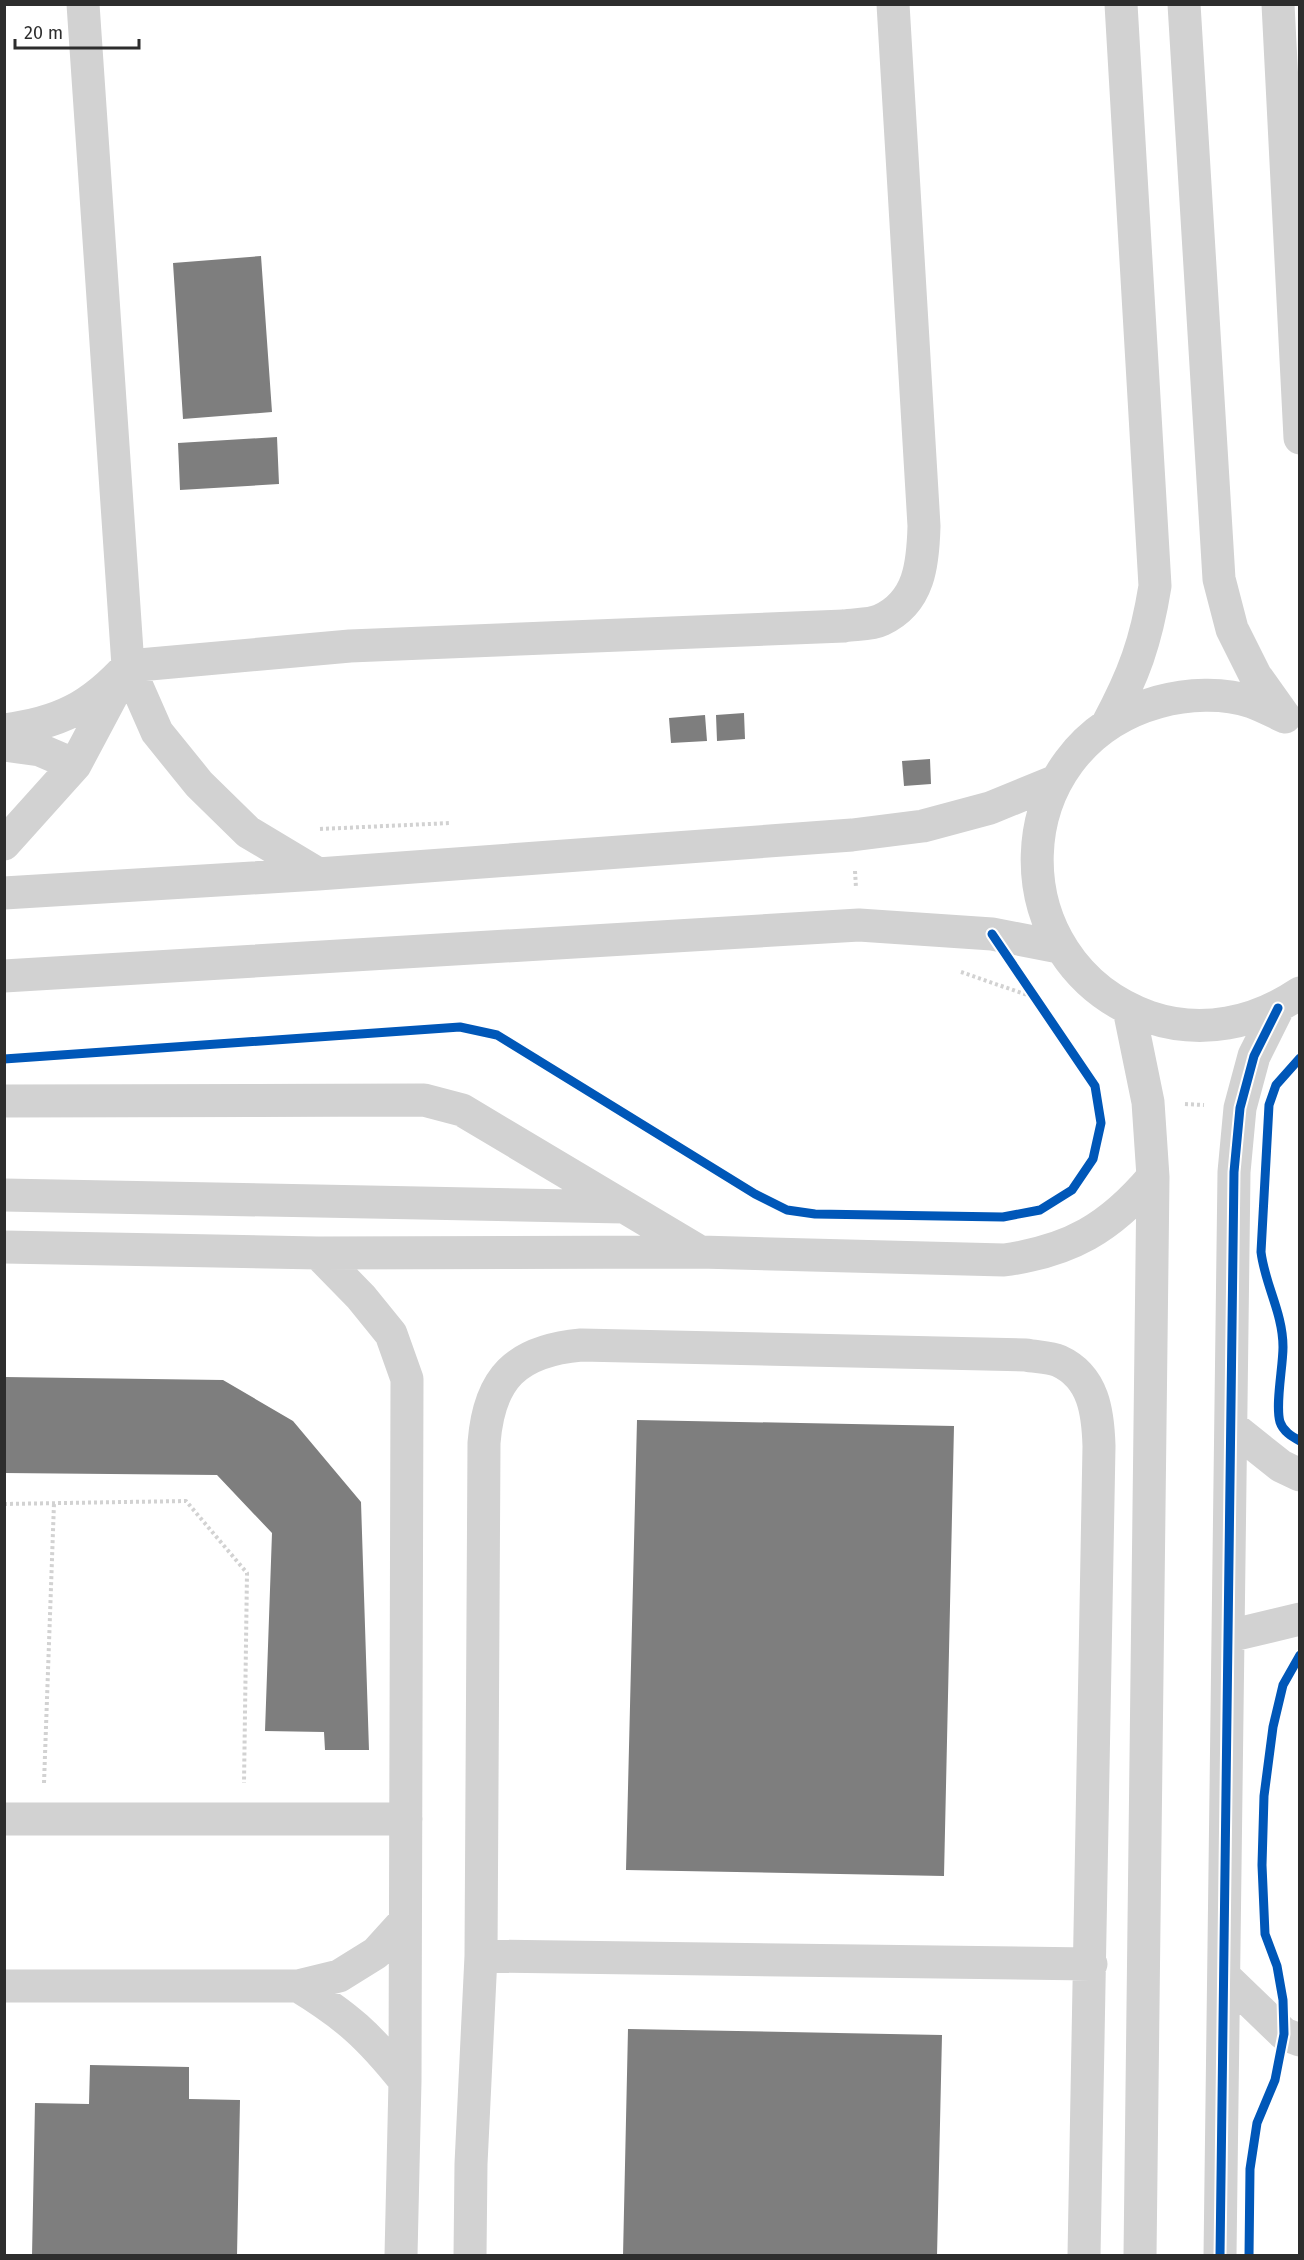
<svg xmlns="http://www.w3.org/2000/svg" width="1304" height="2260" viewBox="0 0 1304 2260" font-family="'Fira Sans',sans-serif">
<rect width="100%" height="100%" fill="#fff"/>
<path fill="#7e7e7e" d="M261 256 272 412 183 419 173 263Z
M277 437 279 484 180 490 178 443Z
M744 713 745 739 717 741 716 715Z
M705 715 707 741 671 743 669 718Z
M930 759 931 784 904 786 902 761Z
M4 1377 223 1380 293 1421 361 1502 369 1750H325L324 1732 265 1731 272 1533 217 1475 4 1473Z
M637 1420 954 1426 944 1876 626 1870Z
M628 2029 942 2035 937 2256H623Z
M90 2065 189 2067V2099L240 2100 237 2256H32L35 2103 89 2104Z"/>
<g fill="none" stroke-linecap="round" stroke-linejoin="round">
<path stroke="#d2d2d2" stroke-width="4" stroke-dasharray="3 3" stroke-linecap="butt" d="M320 829 451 823
M855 871 856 888
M961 972 1036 998
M1185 1104 1204 1105
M4 1504 186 1501 247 1573 244 1783
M44 1783 54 1503"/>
<path stroke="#d2d2d2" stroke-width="33" d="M83 4 128 666 157 732 199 784 248 832 318 874
M1184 4 1219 579 1232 629 1255 675 1285 717
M1278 4 1300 438
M1285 717C1274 712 1263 706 1252 702 1223 692 1187 694 1158 702 1001 746 996 962 1149 1017 1202 1035 1255 1023 1300 993
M1107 725C1134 675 1146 642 1155 586L1121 4
M4 730C59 723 91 707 128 666L350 646 844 626C855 624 871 625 881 620 920 602 923 563 924 526L893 4
M4 745 40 750 75 765
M4 844 75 765 117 686
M4 893 318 874 852 835 923 826 990 808 1056 781
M4 976 859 925 992 934 1059 947
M1129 1009 1148 1102 1153 1177 1140 2256
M4 1101 424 1100 462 1110 700 1252
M4 1195 624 1207
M4 1247 318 1253 700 1252 1004 1260C1070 1251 1110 1228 1153 1177
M318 1253 361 1297 391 1334 407 1379 405 2081 401 2256
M1232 1427 1281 1466 1300 1475
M1229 1636 1300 1619
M4 1819H406
M481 1956 1091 1964
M1226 1978 1284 2034 1300 2040
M4 1986H298L339 1976 376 1953 405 1921
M298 1986C347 2016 369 2036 405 2081
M470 2256 471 2164 481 1956 484 1443C489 1378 516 1351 581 1345L1026 1355C1036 1357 1050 1357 1059 1361 1094 1377 1098 1413 1099 1446L1084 2256
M1220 2256 1234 1172 1240 1108 1254 1056 1278 1008"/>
<defs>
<path id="cycleway" d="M1300 1058 1276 1085 1269 1105 1261 1252C1265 1285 1283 1313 1283 1347 1283 1367 1275 1405 1280 1422 1283 1431 1291 1436 1300 1441
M4 1059 460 1027 497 1035 755 1194 787 1210 815 1214 1003 1217 1040 1210 1072 1190 1093 1159 1101 1123 1095 1086 992 934
M1220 2256 1234 1172 1240 1108 1254 1056 1278 1008
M1249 2256 1250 2169 1257 2123 1275 2080 1284 2034 1283 2000 1277 1966 1265 1934 1262 1865 1264 1796 1273 1727 1283 1685 1300 1655"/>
</defs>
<use href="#cycleway" stroke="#fff" stroke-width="13"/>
<use href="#cycleway" stroke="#0057b8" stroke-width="9"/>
</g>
<rect width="1304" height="2260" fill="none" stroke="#2d2d2d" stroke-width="12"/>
<path d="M15 39v9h124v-9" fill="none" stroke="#2d2d2d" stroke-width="3"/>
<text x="24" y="39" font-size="18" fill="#2d2d2d" stroke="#ffffff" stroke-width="4.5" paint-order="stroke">20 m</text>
</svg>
